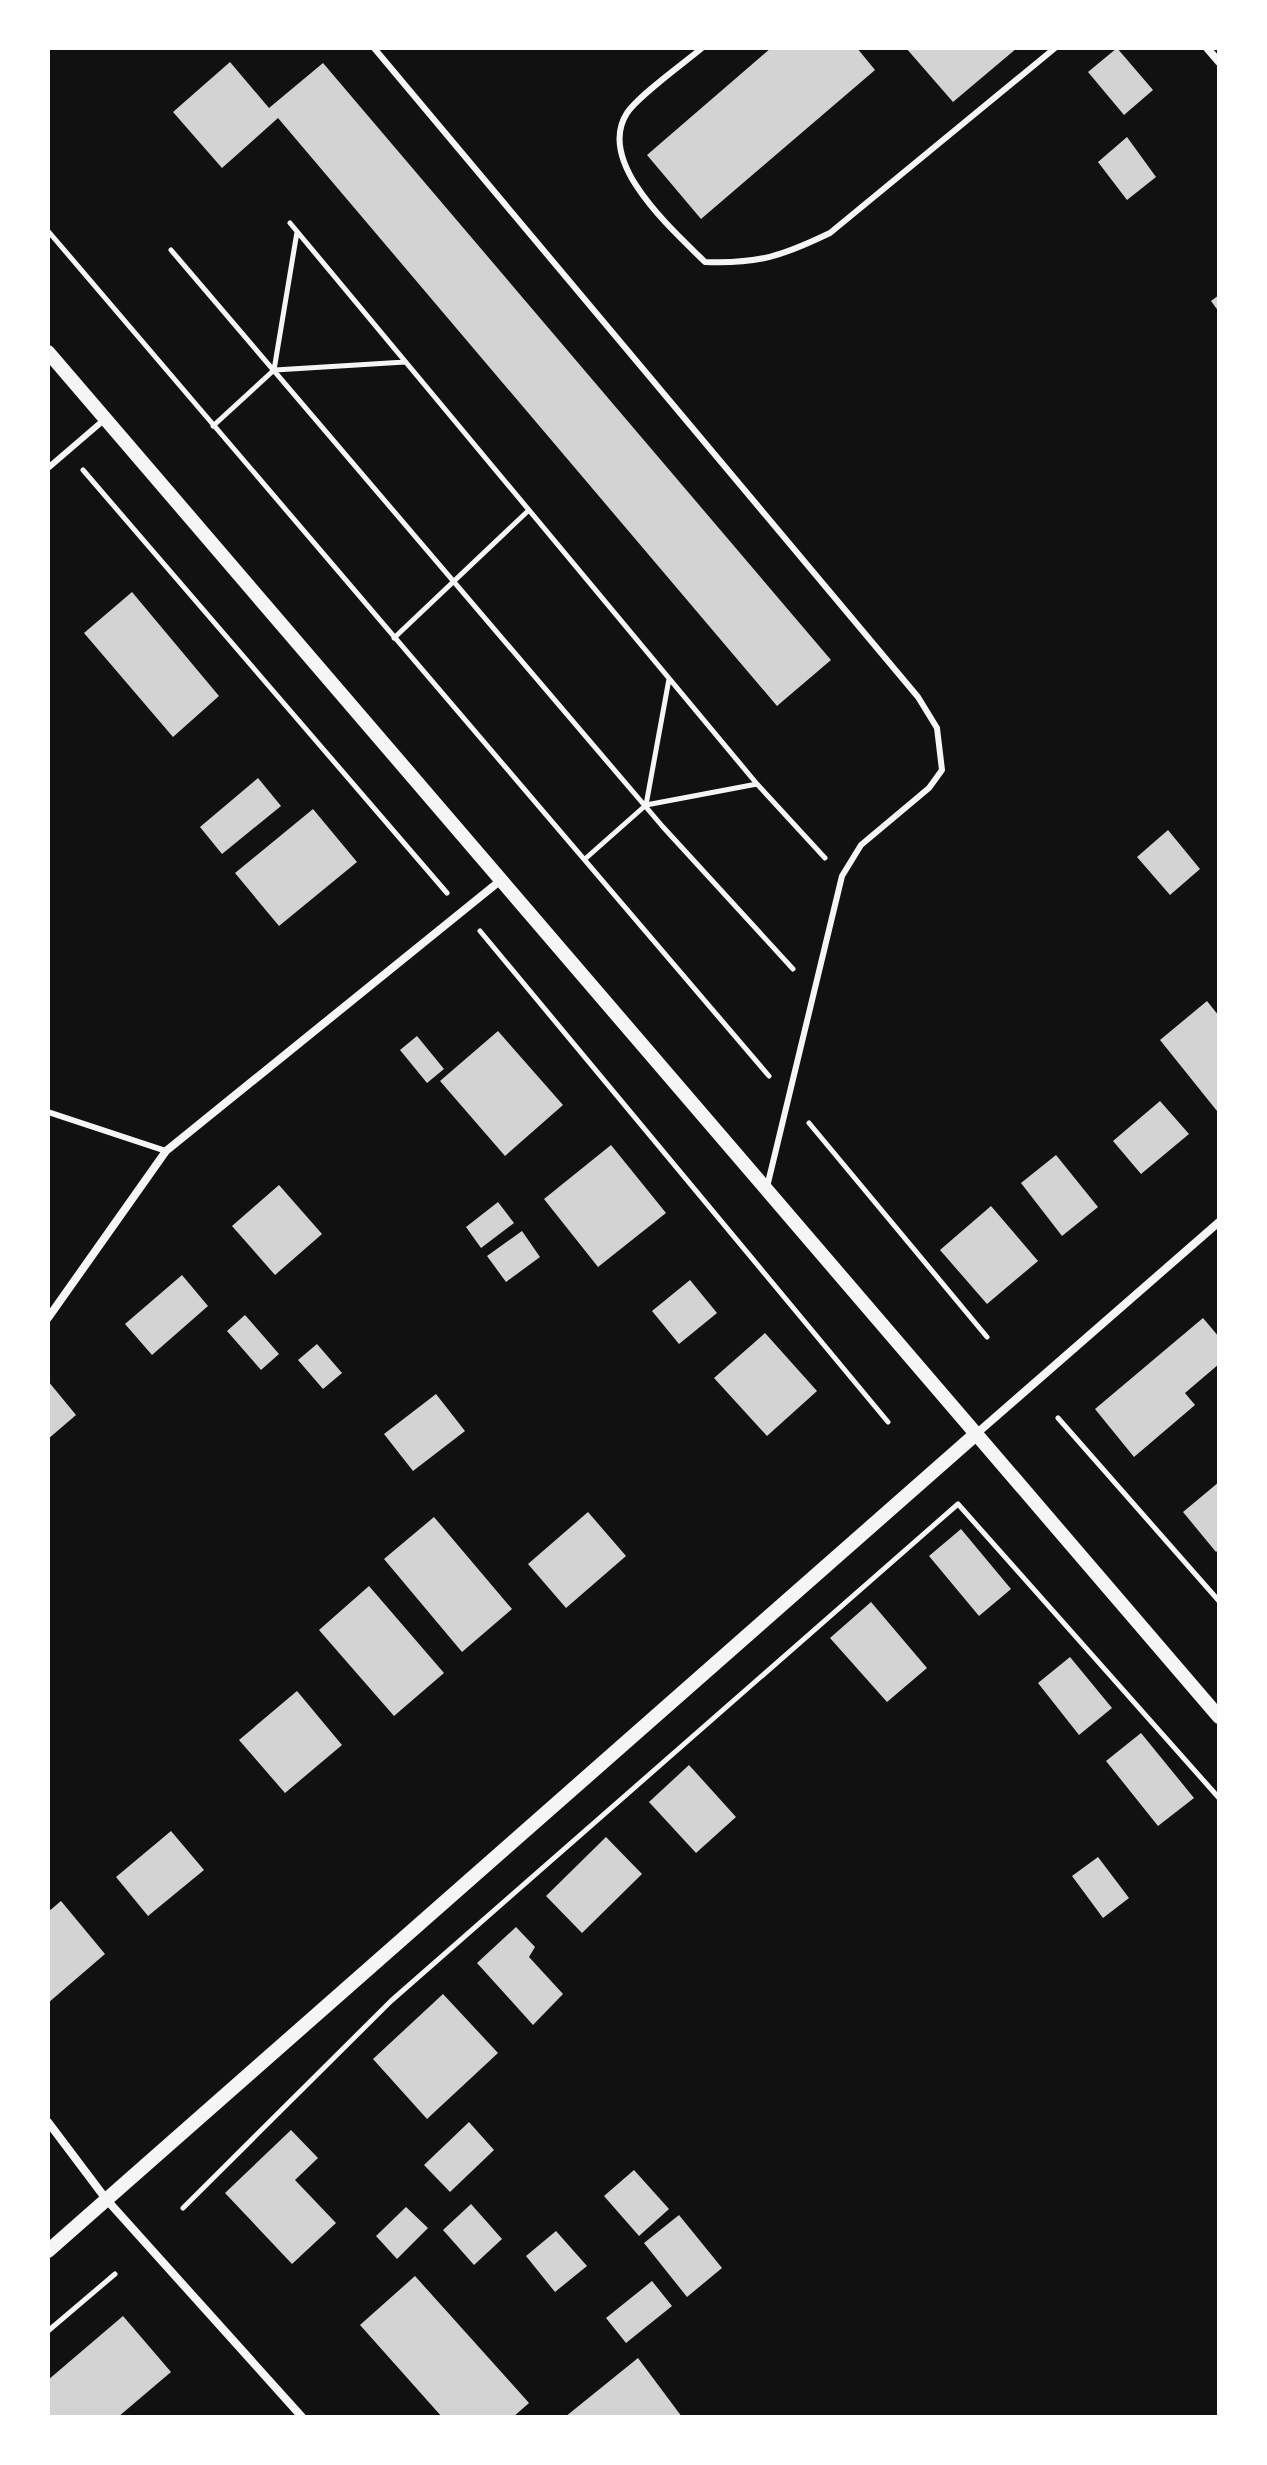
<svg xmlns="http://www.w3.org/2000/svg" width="1267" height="2465" viewBox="0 0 1267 2465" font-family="Lato,sans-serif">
<rect width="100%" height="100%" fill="#111"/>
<path fill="#d3d3d3" d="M771 48H857L875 70 701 219 647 155Z
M906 48H1017L953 102Z
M1117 48 1153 90 1124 115 1088 72Z
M230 62 269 108 323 63 831 660 777 706 278 118 222 168 173 112Z
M1127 137 1156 177 1127 200 1098 162Z
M1219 295V312L1211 301Z
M132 592 219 696 173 737 84 633Z
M258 778 281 806 222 854 200 827Z
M313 809 357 862 279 926 235 873Z
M1168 830 1200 869 1170 895 1137 857Z
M1207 1001 1219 1016 1217 1111 1160 1040Z
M498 1031 563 1105 505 1156 440 1081Z
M417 1036 444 1069 427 1083 400 1050Z
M1160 1101 1189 1134 1141 1174 1113 1141Z
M611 1145 666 1213 598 1267 544 1199Z
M1056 1155 1098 1207 1062 1236 1021 1183Z
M279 1185 322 1234 275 1275 232 1226Z
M498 1202 514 1223 481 1248 466 1227Z
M991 1206 1038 1261 987 1304 940 1250Z
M522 1231 540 1257 506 1282 487 1256Z
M182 1275 208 1306 152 1355 125 1324Z
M690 1280 717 1313 679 1344 652 1311Z
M245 1315 279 1354 261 1370 227 1331Z
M1203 1318 1219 1337V1364L1185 1393 1195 1405 1134 1457 1095 1409Z
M765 1333 817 1391 767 1436 714 1378Z
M317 1344 342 1373 323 1389 298 1360Z
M48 1381 76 1415 48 1439Z
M436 1394 465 1431 413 1471 384 1434Z
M1219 1482V1549L1216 1552 1183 1512Z
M588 1512 626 1556 566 1608 528 1564Z
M434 1517 512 1609 462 1652 384 1559Z
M961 1529 1011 1589 979 1616 929 1556Z
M369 1586 444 1673 394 1716 319 1630Z
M871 1602 927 1668 887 1702 830 1638Z
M1070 1657 1112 1708 1079 1735 1038 1683Z
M297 1691 342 1745 285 1793 239 1740Z
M1141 1733 1194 1798 1158 1826 1106 1761Z
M689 1765 736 1817 696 1853 649 1802Z
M171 1831 204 1870 148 1916 116 1877Z
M606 1837 642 1874 582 1933 546 1896Z
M1098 1857 1129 1898 1103 1918 1072 1876Z
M61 1901 105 1954 48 2003V1912Z
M516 1927 535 1947 529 1957 563 1994 533 2025 477 1963Z
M443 1994 498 2053 427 2119 373 2059Z
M469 2122 494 2150 450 2192 424 2165Z
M291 2130 318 2158 295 2180 336 2223 292 2264 225 2193Z
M634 2170 669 2209 639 2236 604 2196Z
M471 2204 502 2239 474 2265 443 2230Z
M406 2207 428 2228 397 2259 376 2236Z
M679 2215 722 2268 687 2297 644 2243Z
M556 2231 587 2266 555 2292 526 2256Z
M415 2276 529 2403 513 2417H442L360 2325Z
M652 2281 672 2306 626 2343 606 2318Z
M123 2316 171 2372 118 2417H48V2380Z
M638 2358 682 2417H565Z"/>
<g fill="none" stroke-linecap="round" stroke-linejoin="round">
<path stroke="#f5f5f5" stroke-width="5" d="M290 223 757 784
M48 231 769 1076
M171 250 663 827 793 969
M275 370 405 362
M213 426 274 370 297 232
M83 470 447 893
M394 638 529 510
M646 805 669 679
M585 859 646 805 757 784 825 858
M480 931 888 1422
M809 1123 987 1337
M1058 1418 1219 1601
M183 2208 391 2001 958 1504 1219 1798
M48 2331 115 2274"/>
<path stroke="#f5f5f5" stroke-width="6" d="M374 48 918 697 937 728 942 770 929 788 861 845 842 876 767 1187
M702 48C684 63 638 96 627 113 595 163 674 231 705 262 759 264 782 256 830 233L1055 48
M48 468 105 419
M48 1112 166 1151"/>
<path stroke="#f5f5f5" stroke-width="8" d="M1207 48 1219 62
M48 1318 166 1151 501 880
M976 1434 1219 1222
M48 2122 106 2199 302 2417"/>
<path stroke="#f5f5f5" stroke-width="14" d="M48 352 1219 1717
M48 2251 976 1434"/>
</g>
<rect width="1267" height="2465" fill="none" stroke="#ffffff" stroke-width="100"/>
</svg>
